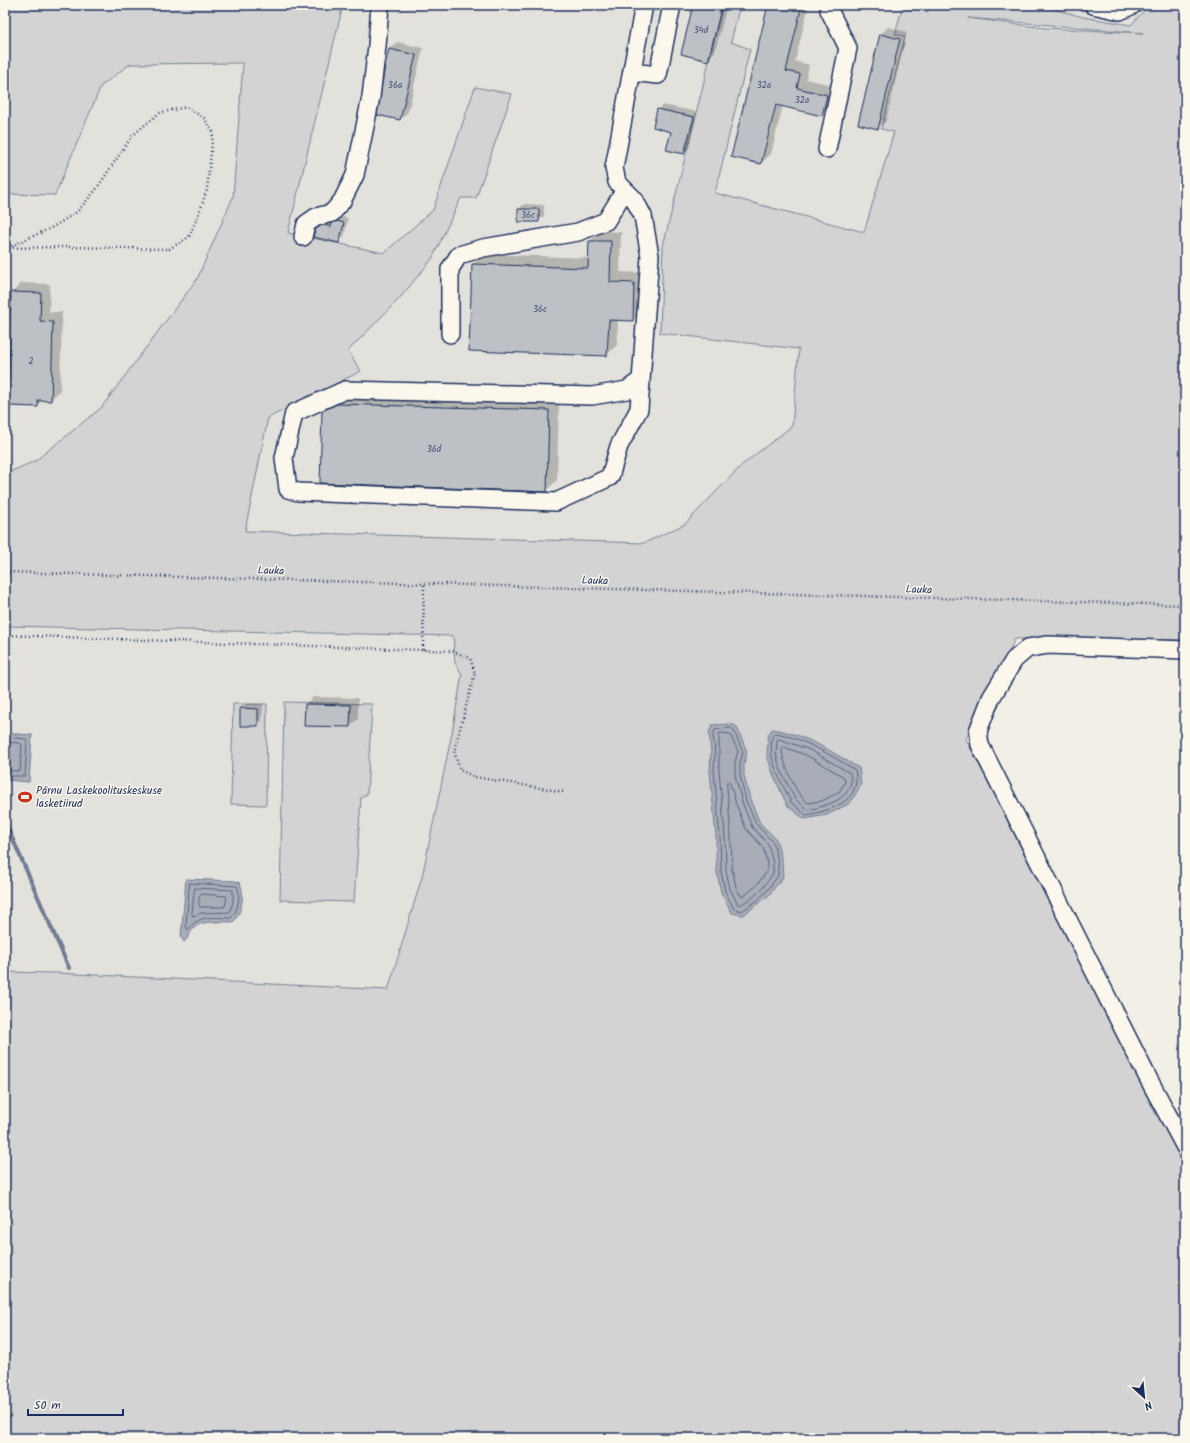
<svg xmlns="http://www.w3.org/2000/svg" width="1190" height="1443" viewBox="0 0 1190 1443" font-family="Kalam,sans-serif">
<rect width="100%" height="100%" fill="#f2efe6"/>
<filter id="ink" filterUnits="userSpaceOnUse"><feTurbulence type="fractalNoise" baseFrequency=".025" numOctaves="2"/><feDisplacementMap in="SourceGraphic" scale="8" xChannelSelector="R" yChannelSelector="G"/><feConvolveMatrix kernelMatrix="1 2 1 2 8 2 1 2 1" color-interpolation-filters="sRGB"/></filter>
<g filter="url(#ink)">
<path fill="#e2e1dc" d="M5 5H1185L868 267 660 333 799 349 790 452 649 1060 57 973 5 972Z"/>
<path fill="#d2d3d2" stroke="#768198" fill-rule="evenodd" d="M5 5H343L288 233 384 253 433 210 475 87 512 94 476 198H461L432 259 399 299 348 351 361 371 268 418 245 531 644 543 685 524 742 465 792 426 799 349 660 333 663 246 723 5H740L731 42 750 49 715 193 864 232 894 132 881 129 905 37 895 34 903 5H907L927 12 929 5H1039L1083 17 1131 25 1149 5H1185V640L1015 639 966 739 1185 1158V1438H5V972L57 973 388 990 422 877 452 733 462 674 455 663 453 636 5 626V474L35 461 101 408 197 279 233 197 243 63 130 64 101 86 55 195 5 194ZM968 18 1143 33 1045 28Z
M284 702 372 704 367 794 361 798 354 902 280 900Z
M233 704H267L266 805 231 804Z"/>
<path fill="#a9adb7" stroke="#707b93" d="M732 724 737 727 747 752 744 764V775L750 799 760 823 776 839 782 861 783 877 768 896 743 915 732 913 721 892 717 872 716 855V837L710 771 711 753 709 733 712 725Z
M772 729C803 733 832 752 859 768L861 785 850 803 827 815 804 819 787 805 773 774 767 755 768 736Z
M5 733 32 735 29 782 5 780Z
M186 879 235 881 240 883C245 894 242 913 233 922 224 922 202 920 195 927 190 931 189 938 184 942L181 937Z"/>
<path fill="#0003" d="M694 5H727L715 52 707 60Z
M769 5H809L795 61 809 65 806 79 836 86 831 105 821 115 783 105 771 154 761 163Z
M888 27 907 32 886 121 878 128 880 35Z
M397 42 423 48 408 112 400 119 389 49Z
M663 105 698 112 689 148 684 153 673 131 658 110Z
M524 204 544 205V216L539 221 519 209Z
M343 217 348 218 344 237 339 242 316 230 321 225 329 221 335 222Z
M600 231 621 232 620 272 644 273 643 310 633 320 618 319 617 345 607 355 473 264 483 254 589 258 590 241Z
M21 283 50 284 49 312H62L60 390 51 400 44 399 37 406 10 375H5V353H10L12 293Z
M349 394 559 400 557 480 546 491 323 412 333 401Z
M313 697 358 698V719L350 726 305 725 306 704Z
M246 704H263L262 720 257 725 241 708Z"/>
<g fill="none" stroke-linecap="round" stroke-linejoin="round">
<path stroke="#546182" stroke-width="1" d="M731 728 734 731 743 752 740 763V775L746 801 757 825 773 842 778 862V876L765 893 755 902 742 911 734 909 725 891 721 871 720 837 714 771 715 753 713 734 715 730Z
M720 733 730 734 738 751 735 762V775L742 802 752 827 768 844 773 863V874L761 890 752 898 740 905 738 904 730 889 726 870 725 836 719 771V735Z
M775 733C799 736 834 757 855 770 863 801 830 811 806 815L791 802 777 773 771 754 772 737Z
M5 737 26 739 27 741 25 776H5
M779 739 810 750 850 773C857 798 826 806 808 810L795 799 781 771 776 754 777 740Z
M5 742 20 743 22 745 20 771H5
M784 747 808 756 844 777 845 782 839 792 822 801 808 803C806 801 803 799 801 796 794 789 781 758 782 748Z
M727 782 730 783 736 804 746 829 763 847 767 863V872L756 886 748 893 742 896 740 895 736 887 732 869 731 837Z
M190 883 237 886C241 894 238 912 231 918 216 918 198 914 189 929H187L186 927Z
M195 888 233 890V902L230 912 202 913 193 916 192 914Z
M201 894 226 896 227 897 225 906 224 907H200C198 904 199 897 201 894Z"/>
<path stroke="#707b93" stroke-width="4" d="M5 57 7 5
M7 826 69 968"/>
</g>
<path fill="#bdc0c4" stroke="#1b2f5e" d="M693 5H722L708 61 681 54Z
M768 5H802L786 71 800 74 797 88 827 95 822 116 776 105 761 164 731 157Z
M880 34 900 39 878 129 858 124Z
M389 49 416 55 400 120 377 115 385 65Z
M657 109 694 117 684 154 666 150 671 132 653 127Z
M518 209H539V222H518Z
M337 221 344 223 339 243 313 237 315 230 320 226 324 225 331 227 332 223Z
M589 241H611L610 282 634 283 633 321 609 320 607 356 469 351 472 264 588 268Z
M11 292 41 293 40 321 53 322 51 401 38 400V407L8 406Z
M337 404 549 410 547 492 320 483 322 411Z
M305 704 351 705 350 727 304 726Z
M240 708 258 709V726H240Z"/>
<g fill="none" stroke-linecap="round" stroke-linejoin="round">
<defs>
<path id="minor" d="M1093 5 1120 11 1133 5
M632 71 640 73 658 75 672 5
M827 149 848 48 829 10 830 5
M303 237 306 224 316 217 332 213 342 201 355 175 371 97 377 46 380 5
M450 334V269L459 255 483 248 578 232 606 221 625 190
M641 380 627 390 592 396 345 390 294 413 284 458 288 489 298 492 556 502 610 477 619 446 639 409 650 256 643 216 634 199 617 182 614 168 644 5
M1185 650 1048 645 1028 648 1014 660 991 698 978 731 980 745 1147 1076 1185 1147"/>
</defs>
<use href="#minor" stroke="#1b2f5e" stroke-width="20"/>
<path stroke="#1b2f5e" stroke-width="2.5" stroke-dasharray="1 3" stroke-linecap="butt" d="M5 248 67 247 169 249 189 237 199 213 207 190 213 132 204 118 186 107 159 113 132 136 95 191 77 212 53 227 7 248
M5 572 1185 605
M5 635 452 651 470 658 475 673 454 751 460 770 475 777 564 792
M423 650 424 584"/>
<use href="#minor" stroke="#fbf7ec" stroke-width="17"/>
</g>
</g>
<defs>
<symbol id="stadium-bare" viewBox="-9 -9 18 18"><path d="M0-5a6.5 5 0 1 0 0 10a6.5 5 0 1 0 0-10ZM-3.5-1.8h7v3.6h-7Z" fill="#c8321e" stroke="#fbf7ec" stroke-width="2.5" paint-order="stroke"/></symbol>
</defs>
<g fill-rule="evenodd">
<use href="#stadium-bare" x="15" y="787" width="20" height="20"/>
</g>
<g text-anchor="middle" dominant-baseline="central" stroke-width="3" stroke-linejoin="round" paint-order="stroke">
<g font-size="9" fill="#445378">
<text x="701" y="30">34d</text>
<text x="395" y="85">36a</text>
<text x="764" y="85">32a</text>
<text x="802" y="100">32a</text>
<text x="528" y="215">36c</text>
<text x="540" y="309">36c</text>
<text x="31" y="361">2</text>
<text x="434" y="449">36d</text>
</g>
<g font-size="11" fill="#1b2f5e" stroke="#fbf7ec">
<text transform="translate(271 571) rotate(2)">Lauka</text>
<text transform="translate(595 581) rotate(2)">Lauka</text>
<text transform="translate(919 590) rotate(2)">Lauka</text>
</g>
<g font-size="11" fill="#1b2f5e" stroke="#fbf7ec" text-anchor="start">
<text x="36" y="791">Pärnu Laskekoolituskeskuse<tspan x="36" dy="13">lasketiirud</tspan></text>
</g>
</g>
<rect width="1190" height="1443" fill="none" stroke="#fbf7ec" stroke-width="20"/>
<rect x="10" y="10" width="1170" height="1423" fill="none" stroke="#1b2f5e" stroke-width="1.5" filter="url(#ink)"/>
<g transform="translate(1144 1397) rotate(153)" stroke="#fbf7ec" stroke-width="3" paint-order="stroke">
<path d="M0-3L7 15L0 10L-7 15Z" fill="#1b2f5e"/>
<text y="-6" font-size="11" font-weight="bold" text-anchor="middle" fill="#1b2f5e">N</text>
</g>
<path d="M28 1409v6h95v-6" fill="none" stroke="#1b2f5e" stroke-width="2"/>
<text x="34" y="1409" font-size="12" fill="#1b2f5e" stroke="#fbf7ec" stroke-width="3" paint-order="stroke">50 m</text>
</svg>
